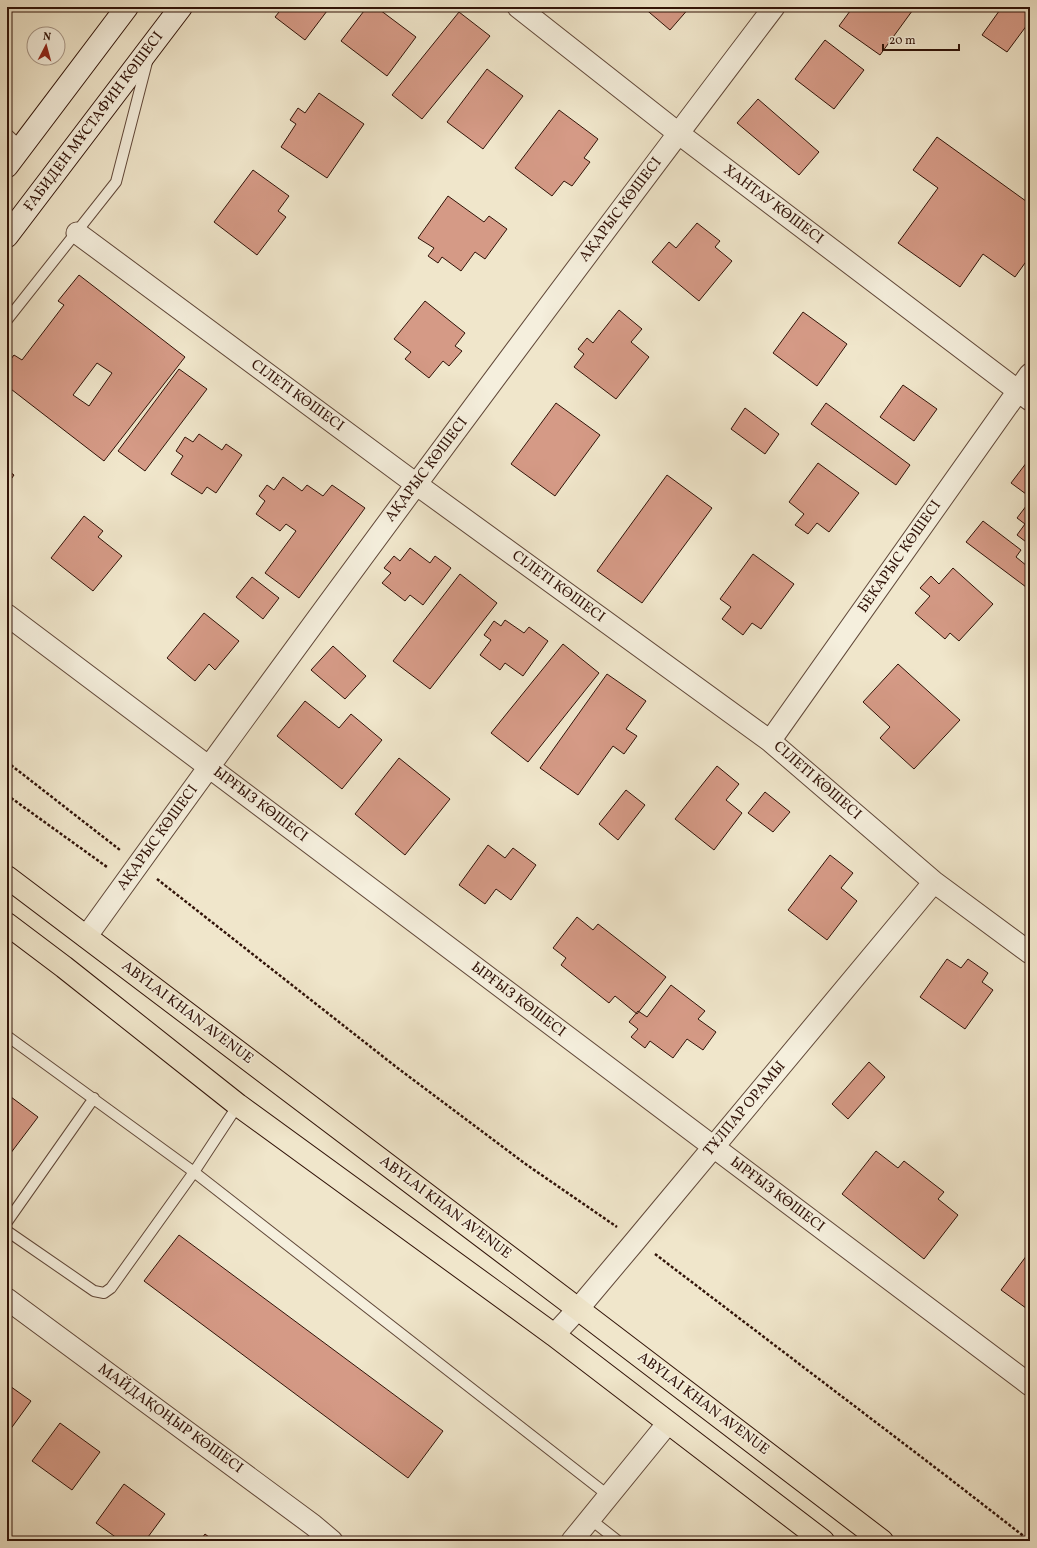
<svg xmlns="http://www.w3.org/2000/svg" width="1037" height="1548" viewBox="0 0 1037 1548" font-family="Vollkorn,serif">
<rect width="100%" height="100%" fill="#f0e6cb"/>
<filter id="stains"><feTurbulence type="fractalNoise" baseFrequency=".005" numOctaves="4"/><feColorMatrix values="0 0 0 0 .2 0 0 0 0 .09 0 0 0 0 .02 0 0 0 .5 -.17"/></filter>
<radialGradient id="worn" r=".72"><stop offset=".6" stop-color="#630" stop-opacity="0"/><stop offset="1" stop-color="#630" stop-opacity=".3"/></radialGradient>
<path fill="#d59a86" stroke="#311308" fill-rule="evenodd" d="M283 7H330L305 40 275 17Z
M367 7H376L416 37 387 76 341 41Z
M643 7H690L670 30Z
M853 7H915L880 55 839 26Z
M1002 7H1030V21L1007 52 982 35Z
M459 12 490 36 422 119 392 95Z
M825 40 864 70 834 109 795 79Z
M487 69 523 96 483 149 447 122Z
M319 93 364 124 327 178 281 147 296 124 290 120 298 108 305 113Z
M758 99 819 152 799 175 737 123Z
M559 110 598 139 584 158 590 162 572 186 564 181 552 196 515 168Z
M937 137 1030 204V256L1015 277 983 254 960 287 898 243 938 188 913 170Z
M253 170 289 196 278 211 286 217 257 255 214 222Z
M448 196 484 222 489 216 507 229 485 259 475 252 461 271 442 257 438 263 428 256 434 248 418 238Z
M697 223 720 241 715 247 732 261 699 301 652 262 669 242 676 248Z
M79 275 185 357 104 461 7 386V364L14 355 22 360 64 305 58 301ZM97 363 112 373 89 406 73 395Z
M425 301 465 333 455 346 462 351 449 366 443 361 429 378 405 359 411 352 394 339Z
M619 310 642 329 631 342 649 357 616 399 574 367 584 354 578 349 587 338 593 343Z
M803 312 847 344 817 386 773 353Z
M179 369 207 389 145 471 118 451Z
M903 385 937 409 914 441 880 417Z
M556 403 600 435 555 496 511 464Z
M826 403 910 465 896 485 811 424Z
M745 408 779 434 765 454 731 429Z
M199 434 222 450 226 444 242 455 216 493 207 487 202 494 171 474 183 456 176 451 185 437 193 442Z
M1027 462 1030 464V497L1011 483Z
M818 463 859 493 829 532 817 523 808 534 795 525 804 514 789 502Z
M7 470 14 475 7 485Z
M667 475 712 508 642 603 597 571Z
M283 477 302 491 307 485 323 496 332 485 365 508 299 598 265 573 296 531 286 524 280 531 256 514 265 501 259 496 267 485 274 490Z
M1030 501V545L1017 535 1025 524 1017 518Z
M84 516 103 531 98 537 122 556 93 591 51 558Z
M983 521 1021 550 1016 557 1027 566 1030 562V590L966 542Z
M410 548 430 563 435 556 451 568 423 605 410 595 405 601 382 583 391 573 384 568 394 556 400 561Z
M753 554 794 584 761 629 752 623 743 635 722 619 731 607 720 599Z
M953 568 993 604 959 641 950 633 945 639 915 613 930 596 920 588 931 576 939 584Z
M460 574 497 603 430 689 393 661Z
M252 577 279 598 263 619 236 597Z
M204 613 239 641 215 670 209 664 195 681 167 658Z
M505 620 524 633 529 627 548 641 523 676 505 663 500 670 480 655 491 640 484 635 494 621 501 626Z
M563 644 599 673 528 762 491 733Z
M333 646 366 676 345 699 311 670Z
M898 664 960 720 914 769 880 738 890 727 863 702Z
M607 674 646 701 626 729 637 736 624 754 613 746 578 795 540 768Z
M305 701 339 728 351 714 382 740 342 789 277 736Z
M399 758 450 799 405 855 355 814Z
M717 766 739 784 726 800 742 813 714 850 675 819Z
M626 790 645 805 618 840 599 824Z
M765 792 790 812 773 832 748 813Z
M488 845 505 858 513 848 536 865 511 900 496 889 485 904 459 885Z
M830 855 853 873 841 888 857 901 827 940 788 910Z
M577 917 593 930 598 924 666 977 637 1014 615 996 609 1003 561 965 566 958 553 948Z
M947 959 961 968 968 959 988 973 982 982 993 990 965 1029 920 997Z
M671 985 705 1011 698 1019 716 1032 703 1050 687 1039 673 1058 650 1041 645 1048 631 1037 638 1029 629 1022 638 1011 647 1017Z
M869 1062 885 1077 848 1119 832 1104Z
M7 1094 38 1117 7 1158Z
M876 1151 898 1168 904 1161 944 1192 938 1199 958 1215 924 1259 842 1194Z
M179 1235 443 1431 408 1478 144 1281Z
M1030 1251V1311L1001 1290Z
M7 1384 31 1401 7 1434Z
M60 1423 100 1452 72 1490 32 1461Z
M124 1484 165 1514 145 1541H121L96 1523Z
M205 1534 214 1541H200Z"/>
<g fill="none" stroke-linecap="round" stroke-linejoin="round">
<defs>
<path id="lane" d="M7 134 21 147
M7 320 116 182 147 62
M7 1036 194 1172 111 1288 104 1293 94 1291 7 1231
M238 1105 194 1172 609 1496
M7 1222 94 1098
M590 1519 618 1541"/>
<path id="street" d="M518 7 678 133 1030 400
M77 233 416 484 770 741 934 882 1030 953
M7 615 1030 1385
M770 741 1030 374
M86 937C311 624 541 314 774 7
M7 1299 313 1525 332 1541
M554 1335 578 1309 636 1240 934 882
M572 1541 668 1423"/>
<path id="secondary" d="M7 166 127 7
M7 236 181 7"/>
<path id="primary" d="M7 877 578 1309 882 1541
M7 924 64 967 238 1105 554 1335 823 1541"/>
</defs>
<use href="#lane" stroke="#614839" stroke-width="12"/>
<use href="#street" stroke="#614839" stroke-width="23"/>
<use href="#secondary" stroke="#311308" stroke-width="24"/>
<use href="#primary" stroke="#311308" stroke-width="24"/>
<path stroke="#311308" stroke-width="2.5" stroke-dasharray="3 2" stroke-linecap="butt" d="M7 762 120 850
M7 795 107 867
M157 879 395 1066 527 1165 617 1227
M655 1254 945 1475 1030 1541"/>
<use href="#lane" stroke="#f5efdd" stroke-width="10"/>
<use href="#street" stroke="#f5efdd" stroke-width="21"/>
<use href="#secondary" stroke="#f5efdd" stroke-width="22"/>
<use href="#primary" stroke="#f0e6cb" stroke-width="22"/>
</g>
<g text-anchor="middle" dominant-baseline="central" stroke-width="3" stroke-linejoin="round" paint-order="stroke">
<g font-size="15" fill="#311308" stroke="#f5efdd">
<text transform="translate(94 122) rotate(-53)">ҒАБИДЕН МҰСТАФИН КӨШЕСІ</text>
<text transform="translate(773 205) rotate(37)">ХАНТАУ КӨШЕСІ</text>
<text transform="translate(621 210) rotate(-53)">АҚАРЫС КӨШЕСІ</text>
<text transform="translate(297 396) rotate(36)">СІЛЕТІ КӨШЕСІ</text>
<text transform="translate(427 470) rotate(-53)">АҚАРЫС КӨШЕСІ</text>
<text transform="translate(900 557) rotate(-55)">БЕКАРЫС КӨШЕСІ</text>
<text transform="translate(558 587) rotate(36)">СІЛЕТІ КӨШЕСІ</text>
<text transform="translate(817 781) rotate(41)">СІЛЕТІ КӨШЕСІ</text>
<text transform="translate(260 805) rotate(37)">ЫРҒЫЗ КӨШЕСІ</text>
<text transform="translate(158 838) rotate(-54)">АҚАРЫС КӨШЕСІ</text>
<text transform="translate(518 1000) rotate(37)">ЫРҒЫЗ КӨШЕСІ</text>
<text transform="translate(187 1013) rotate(37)">ABYLAI KHAN AVENUE</text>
<text transform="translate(745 1109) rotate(-50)">ТҰЛПАР ОРАМЫ</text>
<text transform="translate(777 1195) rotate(37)">ЫРҒЫЗ КӨШЕСІ</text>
<text transform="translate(445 1208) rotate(37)">ABYLAI KHAN AVENUE</text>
<text transform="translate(703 1404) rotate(37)">ABYLAI KHAN AVENUE</text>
<text transform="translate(170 1419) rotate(36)">МАЙДАҚОҢЫР КӨШЕСІ</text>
</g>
</g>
<rect width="1037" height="1548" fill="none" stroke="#f0e6cb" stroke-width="24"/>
<rect x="8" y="8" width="1021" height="1532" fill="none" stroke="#311308" stroke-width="2"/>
<rect x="12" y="12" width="1013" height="1524" fill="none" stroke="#311308"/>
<g transform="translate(46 46) rotate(6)"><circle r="19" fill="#f5efdd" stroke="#a79788"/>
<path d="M0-3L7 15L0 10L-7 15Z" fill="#8f2418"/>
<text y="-6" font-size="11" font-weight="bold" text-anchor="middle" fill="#311308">N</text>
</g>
<path d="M883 44v6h76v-6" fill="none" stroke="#311308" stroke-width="2"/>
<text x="889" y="44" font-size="12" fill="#311308" stroke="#f5efdd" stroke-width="3" paint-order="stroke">20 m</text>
<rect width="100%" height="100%" filter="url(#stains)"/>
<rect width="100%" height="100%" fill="url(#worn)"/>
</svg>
